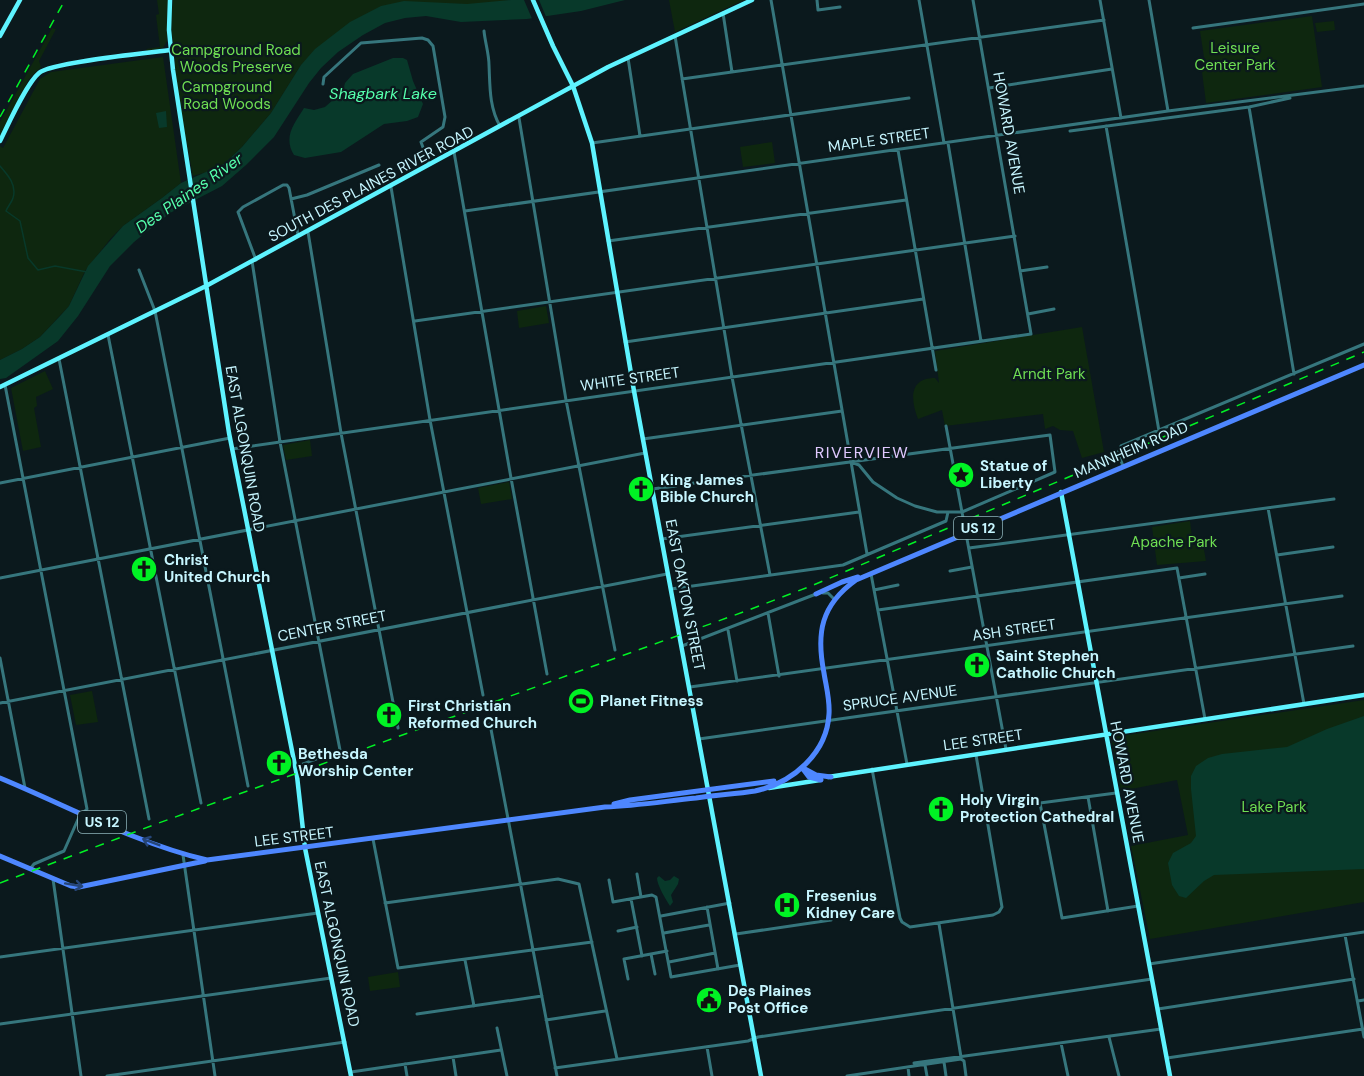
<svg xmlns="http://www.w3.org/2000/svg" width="1364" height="1076" viewBox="0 0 1364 1076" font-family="'DM Sans',sans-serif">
<rect width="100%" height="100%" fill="#0b191d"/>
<path fill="#0e270f" d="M157 0H168L167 41 163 48 148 51 146 49 160 47 156 15 159 14Z
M173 0H511C495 2 480 5 464 4 432 4 399 0 369 13L301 65 271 113 242 147 224 164 207 172 193 176C190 156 170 65 176 52 170 37 171 17 173 0Z
M669 0H744L675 32Z
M1312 16 1322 87 1206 103 1202 72 1206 70 1200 31Z
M1334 21 1335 30 1317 32 1315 23Z
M52 28 56 29 39 61 41 67 29 79 0 136V122Z
M163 57 181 183 162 198 123 226 111 238 85 271 69 306 40 337 22 349 0 360V146L3 148 40 79 51 72Z
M772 142 775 163 743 167 740 147Z
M546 306 549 323 519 328 517 311Z
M1082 327 1104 452 1082 458 1073 431 1060 430 1053 426 1045 429 1043 414 945 426 942 410 918 419C911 401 908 378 935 378L939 383 935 351Z
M45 371 53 389 36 397 37 406 34 408 41 447 23 451 11 388Z
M310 440 312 456 286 460 283 445Z
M509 482 512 499 481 504 478 488Z
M1190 521 1193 545 1203 544 1206 561 1157 565 1152 527Z
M92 691 98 722 76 725 70 695Z
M1364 700V902L1150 939 1131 846 1188 835 1177 780 1121 791 1112 741 1114 737Z
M398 972 400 987 370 991 368 977Z"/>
<path fill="#08392a" d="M511 0H625L581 11 527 19 461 22 426 16 405 18 385 23 363 35 338 52 321 68 309 83 274 137 246 165 222 186 170 213 134 242 110 266 78 316 58 341 6 378 0 379V360L22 349 40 337 61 315 69 306 88 266 123 226 162 198 181 183 224 164 242 147 271 113 301 65 315 49 350 22 381 6 404 1 467 4Z
M393 58H403L407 60 413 81 423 104 418 117 407 121 384 124 341 152 305 158 294 155C283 137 294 124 304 108L314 110 325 107 343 91 345 83 353 74Z
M166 111 167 127 159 128 156 113Z
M1364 716V869L1214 875 1204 881 1186 898 1179 896 1172 885 1168 863 1173 853 1191 843 1196 836 1191 789V776L1196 766 1208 758 1222 754 1287 747 1327 729Z
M659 876 665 881 670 880 674 876 679 879 678 884 671 895 673 902 670 906C666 900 657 885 657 878Z"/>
<path fill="#0b191d" d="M524 0H539L547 19 533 21Z"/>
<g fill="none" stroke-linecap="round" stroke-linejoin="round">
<path stroke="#08392a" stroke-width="1.5" d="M0 166C8 175 17 185 13 198 12 202 8 206 6 211L20 221 28 258 38 270 55 266 87 272"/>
<path stroke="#36767d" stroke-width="3" d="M771 0 867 554
M817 0 818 10 840 7
M919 0 944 143
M1100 0 1121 118
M1149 0 1168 111
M723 13 732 72
M1193 28 1364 4
M484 31C485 42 489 54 489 65 490 85 489 107 500 126
M675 36 732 377 770 575
M628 58 640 136
M682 79 1104 20
M323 84 324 77 361 43 422 38 428 40 433 46 445 117 443 127 421 142 429 164
M989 88 1112 69
M1249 107 1294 374
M519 118 566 400 615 650
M1106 126 1159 431
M1070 131 1249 107 1290 98
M592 143 909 98
M948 143 981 341
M898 150 936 370
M454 152 511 478 547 674
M391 187 430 420 483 695
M291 199 307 195 379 165
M465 211 1168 111 1364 86
M308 232 341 433 398 728
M608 241 906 200
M256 260 238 212 243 207 283 185H287L289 188 298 235
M252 261 280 442 340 750 295 767
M139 270 155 311 248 786
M1020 271 1047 267
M1028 314 1054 309
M415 321 1015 236
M108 335 201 803
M625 342 923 299
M59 359 149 819
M5 385 87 809 79 817 64 851 34 864 30 869
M946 426 1006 749
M643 439 842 411
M232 449 1031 334 973 0
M1123 466 1118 453 1121 446 1364 344
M0 483 230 438
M687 484 1050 435 1055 472 962 512H937L915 506 897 498 873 482 859 465 851 462
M652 489 676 486
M1268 508 1304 704
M662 539 859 512
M969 548 1334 499
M1277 555 1333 547
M950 571 972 567
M871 574 907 764
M0 578 645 453
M1179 578 1205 574
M671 589 843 565 946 521 948 512
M874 590 898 585
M823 593H828L834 599
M878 610 1177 568 1205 719
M768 613 779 676
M728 630 737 681
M682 646 816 594
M0 658 25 788
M690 687 1342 596
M0 703 667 574
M490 724 557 1076
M699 739 1353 646
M872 769 900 918 902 922 910 927 993 915 999 912 1002 907 976 755
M1116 793 1040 803 1062 918 1138 906
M1088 797 1108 911
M373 839 398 968 592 942
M183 855 215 1076
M637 874 641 897
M53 879 81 1076
M609 880 613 902 652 895 656 897 671 977 740 965
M631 899 642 956
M385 903 558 879 579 884 617 1059
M707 907 718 969
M661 916 730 903
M939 924 961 1057
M618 931 637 927
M664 933 709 925
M736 934 831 920
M1345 935 1364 1037
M651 954 655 974
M0 957 318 913
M465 960 474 1006
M669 962 715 953
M1149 964 1364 932
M628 979 624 959 667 951
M1358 1001 1364 1000
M1158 1009 1354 979
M417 1014 542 996
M546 1020 605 1011
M0 1024 331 978
M497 1028 507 1076
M1109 1037 1119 1076
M1061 1043 1068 1076
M707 1047 712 1076
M453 1057 456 1076
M1167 1058 1363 1029
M944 1062 946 1076
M914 1063 1161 1029
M405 1064 407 1076
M925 1065 927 1076
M908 1067 909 1076
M555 1068 748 1041 758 1037 1152 979
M351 1072 501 1050
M107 1076 345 1042
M847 1076 961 1059 964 1061 966 1076"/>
<path stroke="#5ef3ff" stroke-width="4.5" d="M170 0 169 30 173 70 229 433 297 776 305 848 351 1076
M533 0 553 46 573 86 592 143 634 391 761 1076
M0 36 20 0
M0 141C8 125 26 84 39 73 51 62 148 53 171 50
M0 387 206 286 608 67 752 0
M1061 492 1170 1076
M828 777 1364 695
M769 788 820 780"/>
<path stroke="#4e87ff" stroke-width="5" d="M816 594 842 582 858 577
M803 768 816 775 831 777
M803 769 809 777 821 780
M0 778C68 806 135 843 207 860L605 807C636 806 666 801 696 798 716 795 736 794 755 791 793 783 827 753 829 714 830 700 826 686 824 673 816 633 821 605 856 580L1364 365
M614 804 630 800 774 781
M0 856 71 886 79 887 205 861"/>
<path stroke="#00f224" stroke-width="1.5" stroke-dasharray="9 8" stroke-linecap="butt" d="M0 117 65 0
M0 883 156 824 746 611 811 586 1364 352"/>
</g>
<defs><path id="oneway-shaft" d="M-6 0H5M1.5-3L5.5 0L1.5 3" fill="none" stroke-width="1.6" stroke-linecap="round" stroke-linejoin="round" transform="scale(1.5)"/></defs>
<g stroke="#264577">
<use href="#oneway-shaft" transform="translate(151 842) rotate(-159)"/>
<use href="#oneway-shaft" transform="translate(74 885) rotate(10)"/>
</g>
<defs>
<symbol id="sight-disc" viewBox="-11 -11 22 22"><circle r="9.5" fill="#00f224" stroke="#0b191d"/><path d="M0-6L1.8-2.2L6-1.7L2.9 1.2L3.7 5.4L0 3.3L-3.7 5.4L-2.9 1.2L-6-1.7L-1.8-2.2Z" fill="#111"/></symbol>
<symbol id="church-disc" viewBox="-11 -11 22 22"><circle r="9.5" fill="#00f224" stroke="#0b191d"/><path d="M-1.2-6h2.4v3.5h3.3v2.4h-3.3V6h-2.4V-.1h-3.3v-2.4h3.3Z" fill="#111"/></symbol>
<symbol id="stadium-disc" viewBox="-11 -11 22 22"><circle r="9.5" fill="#00f224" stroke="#0b191d"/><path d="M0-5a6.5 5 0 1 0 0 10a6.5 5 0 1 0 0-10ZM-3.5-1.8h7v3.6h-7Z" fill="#111"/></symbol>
<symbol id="hospital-disc" viewBox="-11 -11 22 22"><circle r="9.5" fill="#00f224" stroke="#0b191d"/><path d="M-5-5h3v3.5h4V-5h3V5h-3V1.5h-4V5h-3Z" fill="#111"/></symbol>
<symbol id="civic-disc" viewBox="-11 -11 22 22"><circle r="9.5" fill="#00f224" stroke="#0b191d"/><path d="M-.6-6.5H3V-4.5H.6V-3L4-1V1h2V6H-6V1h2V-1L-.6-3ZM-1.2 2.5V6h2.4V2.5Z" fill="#111"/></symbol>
</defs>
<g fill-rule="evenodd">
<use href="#sight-disc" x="946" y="460" width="30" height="30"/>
<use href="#church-disc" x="626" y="474" width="30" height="30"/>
<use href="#church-disc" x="129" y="554" width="30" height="30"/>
<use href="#church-disc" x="962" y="650" width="30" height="30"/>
<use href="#stadium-disc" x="566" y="686" width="30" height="30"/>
<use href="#church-disc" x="374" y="700" width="30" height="30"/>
<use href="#church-disc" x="264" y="748" width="30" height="30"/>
<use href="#church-disc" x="926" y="794" width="30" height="30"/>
<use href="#hospital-disc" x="772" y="890" width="30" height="30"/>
<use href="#civic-disc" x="694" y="985" width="30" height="30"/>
</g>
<g text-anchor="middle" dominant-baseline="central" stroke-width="4.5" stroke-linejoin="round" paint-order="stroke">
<g fill="#0b191d" stroke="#8fb4bb" stroke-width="1.5">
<rect x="954" y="517" width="48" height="22" rx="4.5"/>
<rect x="78" y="811" width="48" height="22" rx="4.5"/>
</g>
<g font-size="14" font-weight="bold" fill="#c7f6ff">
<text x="978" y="528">US 12</text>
<text x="102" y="822">US 12</text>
</g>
<g font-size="15" fill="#6fdf53" stroke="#0b191d">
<text x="1235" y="48">Leisure<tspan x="1235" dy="17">Center Park</tspan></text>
<text x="236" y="50">Campground Road<tspan x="236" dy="17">Woods Preserve</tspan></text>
<text x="227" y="87">Campground<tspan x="227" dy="17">Road Woods</tspan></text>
<text x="1049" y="374">Arndt Park</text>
<text x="1174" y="542">Apache Park</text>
<text x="1274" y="807">Lake Park</text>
</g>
<g font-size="15" fill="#c7f6ff" stroke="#0b191d">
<text transform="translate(1009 133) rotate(80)">HOWARD AVENUE</text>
<text transform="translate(879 140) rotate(-8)">MAPLE STREET</text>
<text transform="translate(371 184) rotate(-28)">SOUTH DES PLAINES RIVER ROAD</text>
<text transform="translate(630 379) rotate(-8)">WHITE STREET</text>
<text transform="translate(245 449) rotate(80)">EAST ALGONQUIN ROAD</text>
<text transform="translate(1131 450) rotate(-23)">MANNHEIM ROAD</text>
<text transform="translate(685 595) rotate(79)">EAST OAKTON STREET</text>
<text transform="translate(332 626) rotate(-11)">CENTER STREET</text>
<text transform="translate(1014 630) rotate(-8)">ASH STREET</text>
<text transform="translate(900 698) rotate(-8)">SPRUCE AVENUE</text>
<text transform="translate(983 740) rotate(-8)">LEE STREET</text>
<text transform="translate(1127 782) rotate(79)">HOWARD AVENUE</text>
<text transform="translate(294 837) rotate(-7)">LEE STREET</text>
<text transform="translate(337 944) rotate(78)">EAST ALGONQUIN ROAD</text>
</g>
<g font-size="15" font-weight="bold" fill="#c7f6ff" stroke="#0b191d" text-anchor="start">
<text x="980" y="466">Statue of<tspan x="980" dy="17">Liberty</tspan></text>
<text x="660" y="480">King James<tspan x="660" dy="17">Bible Church</tspan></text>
<text x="164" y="560">Christ<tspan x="164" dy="17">United Church</tspan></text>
<text x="996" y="656">Saint Stephen<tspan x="996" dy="17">Catholic Church</tspan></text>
<text x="600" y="701">Planet Fitness</text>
<text x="408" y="706">First Christian<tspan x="408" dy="17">Reformed Church</tspan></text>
<text x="298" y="754">Bethesda<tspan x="298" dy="17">Worship Center</tspan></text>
<text x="960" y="800">Holy Virgin<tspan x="960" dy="17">Protection Cathedral</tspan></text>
<text x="806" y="896">Fresenius<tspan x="806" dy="17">Kidney Care</tspan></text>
<text x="728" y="991">Des Plaines<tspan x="728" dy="17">Post Office</tspan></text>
</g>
<g font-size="16" font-style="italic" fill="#55ffac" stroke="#0b191d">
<text x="383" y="93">Shagbark Lake</text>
<text transform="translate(189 193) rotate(-35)">Des Plaines River</text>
</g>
<g font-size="16" letter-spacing="1.5" fill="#e0c9ff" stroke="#0b191d">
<text x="862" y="452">RIVERVIEW</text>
</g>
</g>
</svg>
